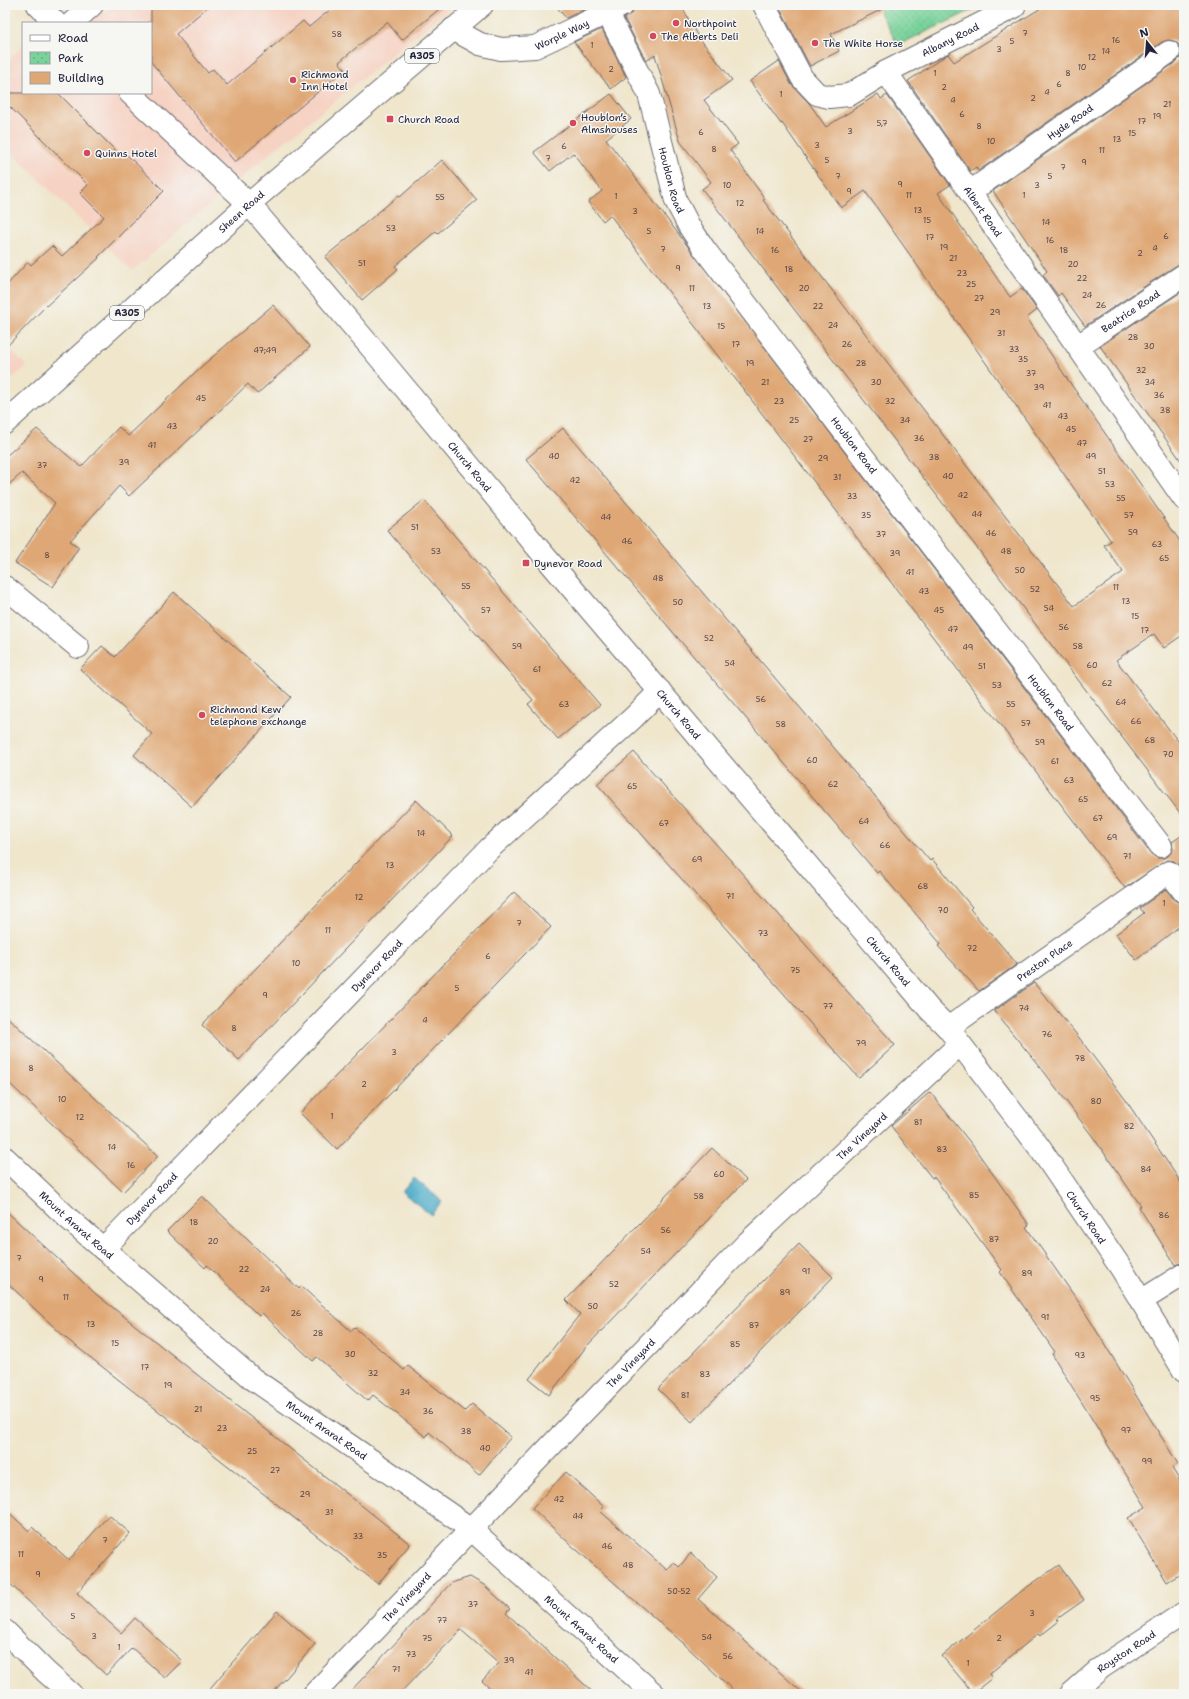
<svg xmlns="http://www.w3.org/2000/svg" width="1189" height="1699" viewBox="0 0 1189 1699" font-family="'Shantell Sans',sans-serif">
<defs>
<pattern id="park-dots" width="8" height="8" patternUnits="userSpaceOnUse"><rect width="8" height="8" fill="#78d299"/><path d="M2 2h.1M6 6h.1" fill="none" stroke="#68b485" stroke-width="1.8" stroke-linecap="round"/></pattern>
</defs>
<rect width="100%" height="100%" fill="#f6f6f2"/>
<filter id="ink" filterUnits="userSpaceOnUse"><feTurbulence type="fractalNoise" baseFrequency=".025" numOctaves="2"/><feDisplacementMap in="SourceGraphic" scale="8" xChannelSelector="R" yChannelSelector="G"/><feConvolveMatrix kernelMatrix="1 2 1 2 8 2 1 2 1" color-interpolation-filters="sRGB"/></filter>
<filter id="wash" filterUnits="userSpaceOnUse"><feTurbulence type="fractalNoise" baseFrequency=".012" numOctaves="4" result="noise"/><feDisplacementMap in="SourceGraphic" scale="16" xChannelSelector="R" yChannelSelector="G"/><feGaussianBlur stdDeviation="0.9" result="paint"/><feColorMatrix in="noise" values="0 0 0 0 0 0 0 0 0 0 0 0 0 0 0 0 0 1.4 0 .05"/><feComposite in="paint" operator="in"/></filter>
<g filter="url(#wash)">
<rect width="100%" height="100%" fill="#efe6cc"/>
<path fill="#f6d2c3" d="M113 5H453L257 164 132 271 5 146V64L23 46V93H151V23H66L105 12Z
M5 345 27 366 5 385Z"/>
<path fill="url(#park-dots)" stroke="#4d7a6a" d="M876 5H983L898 45Z"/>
<path fill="#48abc7" stroke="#356681" d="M414 1178 442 1201 431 1215 402 1192Z"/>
<g id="blocks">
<path fill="#dfa774" d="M151 5H210L176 34 208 73 213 69 227 85 303 21 309 27 336 5H444L402 40 387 22 339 62 345 69 235 162 151 62Z
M555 5H594L566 18Z
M635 5H681L697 35 732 80 704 100 738 144 730 150 765 199 763 200 1074 606 1123 572 1104 545 1111 541 865 191 841 208 782 123 781 124 750 81 779 61 791 84 809 103 826 127 878 94 881 99 887 95 950 185 938 193 1010 297 1022 289 1037 310 1027 318 1068 380 1184 547V634L1164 648 1154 634 1116 660 1184 749V818L702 189 711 182 680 141 655 55 646 61 624 18 633 12Z
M778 5H891L831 34 839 51 810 66Z
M1046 5H1184V263L1177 265 1085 326 1061 293 1058 296 1043 275 1047 271 993 191 1176 62 1180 58 1181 51 1179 45 1174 41 1168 40 1162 42 978 171 976 167 970 171 908 81 948 54 954 62Z
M602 29 626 77 611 89 574 42Z
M5 93H58L120 155 123 151 164 191 98 257 99 258 45 307 5 348V287L28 262 31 265 52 246 62 256 104 217 80 193 88 185 5 102Z
M611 94 631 119 606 139 1151 854 1157 858H1163L1168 856 1173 850 1172 842 1184 834V871L1174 861 1167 860 1125 888 610 215 603 221 588 202 602 191 573 153 550 171 534 152Z
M442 160 477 200 438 233 436 231 395 266 398 269 362 300 325 257 399 195 400 197Z
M1184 290V465L1100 346Z
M273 305 310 347 257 394 248 384 129 496 119 486 70 541 79 547 53 587 15 563 55 503 22 473 5 488V457L37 429 81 467 119 427 128 436 202 366Z
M563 428 930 861 932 859 951 882 972 907 970 909 1017 964 979 991 938 946 941 944 915 913 879 871 877 873 784 763 526 459Z
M424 500 600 705 558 739 528 704 533 700 387 530Z
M174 592 291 697 192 807 134 755 152 734 80 669 102 646 115 657Z
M634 752 895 1045 859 1078 597 784Z
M416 800 453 836 239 1060 202 1025Z
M1166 889 1174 900 1184 904V923L1136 960 1116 934 1144 913 1140 908Z
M514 892 551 927 337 1149 300 1113Z
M1034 983 1077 1035 1125 1099 1184 1187V1262L1175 1265 1139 1207 1141 1206 1093 1137 1045 1073 994 1011Z
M5 1015 158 1156 123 1192 5 1079Z
M930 1092 973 1146 1029 1225 1026 1227 1080 1304 1178 1464 1172 1468 1184 1488V1572L1167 1582 1128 1518 1146 1507 1052 1354 1055 1352 1000 1272 1002 1270 934 1177 932 1178 891 1126Z
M712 1148 746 1180 586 1347 549 1395 529 1379 580 1314 566 1300Z
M202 1196 299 1289 301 1286 351 1331 354 1327 404 1370 408 1366 465 1411 472 1404 511 1437 479 1475 429 1432 426 1437 373 1395 368 1401 317 1357 313 1361 262 1313 259 1316 207 1265 205 1268 167 1231Z
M5 1210 97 1295 410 1544 378 1584 67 1339 5 1281Z
M799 1244 833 1277 692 1422 658 1389Z
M566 1472 604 1507 600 1511 667 1570 674 1562 679 1567 691 1553 717 1577 698 1599 804 1694H737L682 1642 570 1544 532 1508Z
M5 1509 29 1531 32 1527 69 1560 109 1515 130 1533 77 1593 121 1633 135 1618 182 1661 165 1678 132 1648 106 1675 5 1579Z
M1059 1565 1084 1600 1057 1619 1059 1621 1040 1636 1038 1634 989 1674 992 1678 973 1693 942 1656 1023 1590Z
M470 1577 484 1585 510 1609 506 1613 595 1694H496L482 1681 499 1663 461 1630 399 1694H348L451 1583Z
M277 1611 315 1644 288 1676 271 1694H205Z"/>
</g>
</g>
<g filter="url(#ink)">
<use href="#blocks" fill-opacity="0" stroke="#6a676e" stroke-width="1"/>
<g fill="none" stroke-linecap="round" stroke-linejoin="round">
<defs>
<g id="minor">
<path d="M38 5 56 23"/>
<path id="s1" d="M764 5 802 78 817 94 829 97 849 95 886 72 1184 499"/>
<path id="s2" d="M607 12 649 94 676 201 689 226 705 250 1161 846"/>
<path d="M72 23 92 5"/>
<path id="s3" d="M453 29 480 44 501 49 535 47 623 5"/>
<path id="s4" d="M886 72 1014 7"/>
<path d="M130 93 249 204"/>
<path id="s5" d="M970 192 1169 52"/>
<path id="s6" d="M1078 346 1184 275"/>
<path d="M5 587 78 647"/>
<path id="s7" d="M948 1028 1169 872 1184 892"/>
<path id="s8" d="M5 1158 69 1219 253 1379 471 1529 654 1694"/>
<path id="s9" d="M103 1249 489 849 633 718 660 691"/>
<path d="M1141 1301 1184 1274"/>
<path d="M5 1631 46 1672 71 1694"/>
<path id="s10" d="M314 1694 564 1432 747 1243 960 1044"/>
<path id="s11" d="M1071 1694 1102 1667 1184 1613"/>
</g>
<g id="major">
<path id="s12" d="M249 204 375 352 542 553 862 929 929 1009 948 1028 1039 1147 1121 1268 1184 1371"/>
<path id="s13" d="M5 423 249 204 482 5"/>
</g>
</defs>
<use href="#minor" stroke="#6a676e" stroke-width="24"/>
<use href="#major" stroke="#6a676e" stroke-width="24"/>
<use href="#minor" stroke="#fff" stroke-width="22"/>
<use href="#major" stroke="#fff" stroke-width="22"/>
</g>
</g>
<g fill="#d1495b" stroke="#f6f6f2" stroke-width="1.5">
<circle cx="676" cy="23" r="4"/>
<circle cx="653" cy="36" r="4"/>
<circle cx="815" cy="43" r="4"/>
<circle cx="293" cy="80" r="4"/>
<rect x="386" y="115" width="8" height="8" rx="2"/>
<circle cx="573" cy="123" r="4"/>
<circle cx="87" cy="153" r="4"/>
<rect x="522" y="559" width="8" height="8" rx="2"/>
<circle cx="202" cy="715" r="4"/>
</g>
<g text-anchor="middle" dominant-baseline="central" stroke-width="3" stroke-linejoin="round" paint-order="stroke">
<g font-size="8" fill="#514349">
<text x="1025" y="33">7</text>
<text x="337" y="34">58</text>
<text x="1116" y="40">16</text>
<text x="1012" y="41">5</text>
<text x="592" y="45">1</text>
<text x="999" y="49">3</text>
<text x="1106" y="51">14</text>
<text x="1092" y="57">12</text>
<text x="1082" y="67">10</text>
<text x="611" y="69">2</text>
<text x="935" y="73">1</text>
<text x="1068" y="73">8</text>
<text x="1059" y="84">6</text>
<text x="944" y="87">2</text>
<text x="1047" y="92">4</text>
<text x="781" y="94">1</text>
<text x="1033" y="98">2</text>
<text x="953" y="100">4</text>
<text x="1167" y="104">21</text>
<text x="962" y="114">6</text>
<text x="1157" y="116">19</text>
<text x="1142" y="121">17</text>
<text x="882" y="123">5,7</text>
<text x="979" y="126">8</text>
<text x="850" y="131">3</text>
<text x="701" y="132">6</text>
<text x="1132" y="133">15</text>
<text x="1117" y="139">13</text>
<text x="991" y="141">10</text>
<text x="817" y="145">3</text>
<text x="564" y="146">6</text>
<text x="714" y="149">8</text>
<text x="1102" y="150">11</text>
<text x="548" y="158">7</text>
<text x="827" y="160">5</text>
<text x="1084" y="162">9</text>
<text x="1063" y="167">7</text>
<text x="838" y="176">7</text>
<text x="1050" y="176">5</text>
<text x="900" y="184">9</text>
<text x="727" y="185">10</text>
<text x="1037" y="185">3</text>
<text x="849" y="191">9</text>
<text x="909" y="195">11</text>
<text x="1024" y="195">1</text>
<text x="616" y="196">1</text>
<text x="440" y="197">55</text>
<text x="740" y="203">12</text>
<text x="918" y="210">13</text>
<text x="635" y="211">3</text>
<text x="927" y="220">15</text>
<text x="1046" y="222">14</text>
<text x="391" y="228">53</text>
<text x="649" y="231">5</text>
<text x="760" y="231">14</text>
<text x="1166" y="236">6</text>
<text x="930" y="237">17</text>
<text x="1050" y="240">16</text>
<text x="944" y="247">19</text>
<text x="1155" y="248">4</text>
<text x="663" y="249">7</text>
<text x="775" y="250">16</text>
<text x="1064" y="250">18</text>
<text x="1140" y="253">2</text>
<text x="953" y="258">21</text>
<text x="362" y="263">51</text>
<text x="1073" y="264">20</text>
<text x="678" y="268">9</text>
<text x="789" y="269">18</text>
<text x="962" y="273">23</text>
<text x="1082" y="278">22</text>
<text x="971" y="284">25</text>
<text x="692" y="288">11</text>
<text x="804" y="288">20</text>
<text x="1087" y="295">24</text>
<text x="979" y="298">27</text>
<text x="1101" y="305">26</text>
<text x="707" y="306">13</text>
<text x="818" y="306">22</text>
<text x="995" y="312">29</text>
<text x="833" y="325">24</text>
<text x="721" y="326">15</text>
<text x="1001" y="333">31</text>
<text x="1133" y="337">28</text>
<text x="736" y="344">17</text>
<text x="847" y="344">26</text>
<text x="1149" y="346">30</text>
<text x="1014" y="349">33</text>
<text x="265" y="350">47;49</text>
<text x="1023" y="359">35</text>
<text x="750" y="363">19</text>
<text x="861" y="363">28</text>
<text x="1141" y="370">32</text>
<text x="1031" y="373">37</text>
<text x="765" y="382">21</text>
<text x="876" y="382">30</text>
<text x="1150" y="382">34</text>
<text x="1039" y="387">39</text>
<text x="1159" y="395">36</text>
<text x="201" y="398">45</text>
<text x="779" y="401">23</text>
<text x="890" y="401">32</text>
<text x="1047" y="405">41</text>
<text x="1165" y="410">38</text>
<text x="1063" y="416">43</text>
<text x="794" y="420">25</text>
<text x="905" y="420">34</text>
<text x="172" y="426">43</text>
<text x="1071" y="429">45</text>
<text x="919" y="438">36</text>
<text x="808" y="439">27</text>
<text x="1082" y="443">47</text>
<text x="152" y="445">41</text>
<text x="554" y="456">40</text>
<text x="1091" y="456">49</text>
<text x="934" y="457">38</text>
<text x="823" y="458">29</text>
<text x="124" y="462">39</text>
<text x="42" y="465">37</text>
<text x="1102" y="471">51</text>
<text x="948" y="476">40</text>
<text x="837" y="477">31</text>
<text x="575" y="480">42</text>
<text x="1110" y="484">53</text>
<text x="963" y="495">42</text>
<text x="852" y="496">33</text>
<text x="1121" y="498">55</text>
<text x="977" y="514">44</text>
<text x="866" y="515">35</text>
<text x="1129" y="515">57</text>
<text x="606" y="517">44</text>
<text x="415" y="527">51</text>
<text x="1133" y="532">59</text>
<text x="991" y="533">46</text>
<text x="881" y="534">37</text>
<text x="627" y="541">46</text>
<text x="1157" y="544">63</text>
<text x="436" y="551">53</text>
<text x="1006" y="551">48</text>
<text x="895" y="553">39</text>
<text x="47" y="555">8</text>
<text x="1164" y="558">65</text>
<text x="1020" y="570">50</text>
<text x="910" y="572">41</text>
<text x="658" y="578">48</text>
<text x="466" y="586">55</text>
<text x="1116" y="587">11</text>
<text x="1035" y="589">52</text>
<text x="924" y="591">43</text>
<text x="1126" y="601">13</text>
<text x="678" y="602">50</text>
<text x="1049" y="608">54</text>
<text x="486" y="610">57</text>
<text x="939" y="610">45</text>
<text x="1135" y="616">15</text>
<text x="1064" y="627">56</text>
<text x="953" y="629">47</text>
<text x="1145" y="630">17</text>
<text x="709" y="638">52</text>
<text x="517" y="646">59</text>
<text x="1078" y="646">58</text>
<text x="968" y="647">49</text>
<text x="730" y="663">54</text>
<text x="1092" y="665">60</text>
<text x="982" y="666">51</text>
<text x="537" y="669">61</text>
<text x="1107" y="683">62</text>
<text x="997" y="685">53</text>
<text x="761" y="699">56</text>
<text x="1121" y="702">64</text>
<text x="564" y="704">63</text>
<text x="1011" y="704">55</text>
<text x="1136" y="721">66</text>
<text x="1026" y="723">57</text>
<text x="781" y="724">58</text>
<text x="1150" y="740">68</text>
<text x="1040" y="742">59</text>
<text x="1168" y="754">70</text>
<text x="812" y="760">60</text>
<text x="1055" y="761">61</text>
<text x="1069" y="780">63</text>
<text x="833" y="784">62</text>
<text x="632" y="786">65</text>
<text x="1083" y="799">65</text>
<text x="1098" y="818">67</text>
<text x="864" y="821">64</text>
<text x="664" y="823">67</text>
<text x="421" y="833">14</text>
<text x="1112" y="837">69</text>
<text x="885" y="845">66</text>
<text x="1127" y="856">71</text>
<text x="697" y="859">69</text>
<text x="390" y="865">13</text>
<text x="923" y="886">68</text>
<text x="730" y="896">71</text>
<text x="359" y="897">12</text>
<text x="1164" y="903">1</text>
<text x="943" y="910">70</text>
<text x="519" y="923">7</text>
<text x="328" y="930">11</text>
<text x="763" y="933">73</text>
<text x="972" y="948">72</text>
<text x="488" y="956">6</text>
<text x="296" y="963">10</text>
<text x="795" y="970">75</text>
<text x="457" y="988">5</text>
<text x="265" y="995">9</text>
<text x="828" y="1006">77</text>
<text x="1024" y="1008">74</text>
<text x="425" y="1020">4</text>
<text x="234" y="1028">8</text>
<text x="1047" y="1034">76</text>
<text x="861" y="1043">79</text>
<text x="394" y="1052">3</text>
<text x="1080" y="1058">78</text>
<text x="31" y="1068">8</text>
<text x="364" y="1084">2</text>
<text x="62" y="1099">10</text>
<text x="1096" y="1101">80</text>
<text x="332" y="1116">1</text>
<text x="80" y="1117">12</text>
<text x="918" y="1122">81</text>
<text x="1129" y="1126">82</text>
<text x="112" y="1147">14</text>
<text x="942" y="1149">83</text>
<text x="131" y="1165">16</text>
<text x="1146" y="1169">84</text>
<text x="719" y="1174">60</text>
<text x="974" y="1195">85</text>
<text x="699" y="1196">58</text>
<text x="1164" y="1215">86</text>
<text x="194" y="1222">18</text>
<text x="666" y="1230">56</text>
<text x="994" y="1239">87</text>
<text x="213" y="1241">20</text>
<text x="646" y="1251">54</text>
<text x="19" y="1258">7</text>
<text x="244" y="1269">22</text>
<text x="806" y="1271">91</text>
<text x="1027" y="1273">89</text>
<text x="41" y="1279">9</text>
<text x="614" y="1284">52</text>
<text x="265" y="1289">24</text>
<text x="785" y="1292">89</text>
<text x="66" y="1297">11</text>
<text x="593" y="1306">50</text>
<text x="296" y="1313">26</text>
<text x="1045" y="1317">91</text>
<text x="91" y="1324">13</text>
<text x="754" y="1325">87</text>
<text x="318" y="1333">28</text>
<text x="115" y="1343">15</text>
<text x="735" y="1344">85</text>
<text x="350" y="1354">30</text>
<text x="1080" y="1355">93</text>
<text x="145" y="1367">17</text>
<text x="373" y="1373">32</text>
<text x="705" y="1374">83</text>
<text x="168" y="1385">19</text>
<text x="405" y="1392">34</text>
<text x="685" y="1395">81</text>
<text x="1095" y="1398">95</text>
<text x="198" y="1409">21</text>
<text x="428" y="1411">36</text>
<text x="222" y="1428">23</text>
<text x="1126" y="1430">97</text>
<text x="466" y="1431">38</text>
<text x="485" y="1448">40</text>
<text x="252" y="1451">25</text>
<text x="1147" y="1461">99</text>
<text x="275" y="1470">27</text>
<text x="305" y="1494">29</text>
<text x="559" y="1499">42</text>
<text x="329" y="1512">31</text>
<text x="578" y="1516">44</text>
<text x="358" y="1536">33</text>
<text x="105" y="1540">7</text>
<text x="607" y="1546">46</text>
<text x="21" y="1554">11</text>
<text x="382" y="1555">35</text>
<text x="628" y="1565">48</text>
<text x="38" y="1574">9</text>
<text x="679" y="1591">50-52</text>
<text x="473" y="1604">37</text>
<text x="1032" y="1613">3</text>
<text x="73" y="1616">5</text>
<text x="442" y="1620">77</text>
<text x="94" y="1636">3</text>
<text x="707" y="1637">54</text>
<text x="427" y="1638">75</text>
<text x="999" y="1638">2</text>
<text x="119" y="1647">1</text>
<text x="411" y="1654">73</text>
<text x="728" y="1656">56</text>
<text x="509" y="1660">39</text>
<text x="968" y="1663">1</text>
<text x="396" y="1669">71</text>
<text x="529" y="1672">41</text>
</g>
<g fill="#f6f6f2" stroke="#626272" stroke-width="1">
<rect x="405" y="49" width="34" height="14" rx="3"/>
<rect x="110" y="306" width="34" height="14" rx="3"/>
</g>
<g font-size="9" font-weight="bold" fill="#22223b">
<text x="422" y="56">A305</text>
<text x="127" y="313">A305</text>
</g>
<g font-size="10" fill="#22223b" stroke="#f6f6f2" text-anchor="start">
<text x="684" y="23">Northpoint</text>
<text x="661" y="36">The Alberts Deli</text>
<text x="823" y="43">The White Horse</text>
<text x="301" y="74">Richmond<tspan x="301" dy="12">Inn Hotel</tspan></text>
<text x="581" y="117">Houblon’s<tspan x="581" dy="12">Almshouses</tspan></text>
<text x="398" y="119">Church Road</text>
<text x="95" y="153">Quinns Hotel</text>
<text x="534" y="563">Dynevor Road</text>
<text x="210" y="709">Richmond Kew<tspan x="210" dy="12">telephone exchange</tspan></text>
</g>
<g font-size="10" fill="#22223b" stroke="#f6f6f2">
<text stroke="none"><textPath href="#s3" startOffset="116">Worple Way</textPath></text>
<text stroke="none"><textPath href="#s4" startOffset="72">Albany Road</textPath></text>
<text stroke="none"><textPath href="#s5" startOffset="122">Hyde Road</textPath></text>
<text stroke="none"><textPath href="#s2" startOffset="181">Houblon Road</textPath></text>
<text stroke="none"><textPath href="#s13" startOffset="317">Sheen Road</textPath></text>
<text stroke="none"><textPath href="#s1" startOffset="350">Albert Road</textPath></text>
<text stroke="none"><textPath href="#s6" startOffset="63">Beatrice Road</textPath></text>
<text stroke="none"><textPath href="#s2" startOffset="505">Houblon Road</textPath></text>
<text stroke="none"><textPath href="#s12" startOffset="343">Church Road</textPath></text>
<text stroke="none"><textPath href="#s2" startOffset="829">Houblon Road</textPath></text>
<text stroke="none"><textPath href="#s12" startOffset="667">Church Road</textPath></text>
<text stroke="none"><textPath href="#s7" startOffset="118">Preston Place</textPath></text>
<text stroke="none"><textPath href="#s12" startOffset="991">Church Road</textPath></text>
<text stroke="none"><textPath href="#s9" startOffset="394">Dynevor Road</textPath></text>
<text stroke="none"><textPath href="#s10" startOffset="782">The Vineyard</textPath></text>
<text stroke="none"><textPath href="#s9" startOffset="70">Dynevor Road</textPath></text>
<text stroke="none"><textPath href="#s12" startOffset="1315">Church Road</textPath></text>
<text stroke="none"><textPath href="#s8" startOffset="98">Mount Ararat Road</textPath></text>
<text stroke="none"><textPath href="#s10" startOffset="458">The Vineyard</textPath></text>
<text stroke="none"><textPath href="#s8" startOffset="422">Mount Ararat Road</textPath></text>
<text stroke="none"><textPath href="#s10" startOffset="134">The Vineyard</textPath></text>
<text stroke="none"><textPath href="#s8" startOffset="746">Mount Ararat Road</textPath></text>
<text stroke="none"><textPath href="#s11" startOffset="70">Royston Road</textPath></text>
</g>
</g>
<rect width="1189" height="1699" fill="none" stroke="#f6f6f2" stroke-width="20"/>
<rect x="22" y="22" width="130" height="72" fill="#f6f6f2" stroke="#a1a1a9"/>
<rect x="30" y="35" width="20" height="6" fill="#ffffff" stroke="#a1a1a9"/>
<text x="58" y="42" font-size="12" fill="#22223b">Road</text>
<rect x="30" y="52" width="20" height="12" fill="url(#park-dots)" stroke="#a1a1a9"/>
<text x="58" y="62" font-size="12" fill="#22223b">Park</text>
<rect x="30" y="72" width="20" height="12" fill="#dfa774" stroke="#a1a1a9"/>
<text x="58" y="82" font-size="12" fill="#22223b">Building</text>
<g transform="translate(1147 42) rotate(343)" stroke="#f6f6f2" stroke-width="3" paint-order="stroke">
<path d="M0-3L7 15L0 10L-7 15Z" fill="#22223b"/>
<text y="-6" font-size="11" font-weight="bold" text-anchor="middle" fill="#22223b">N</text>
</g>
</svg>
